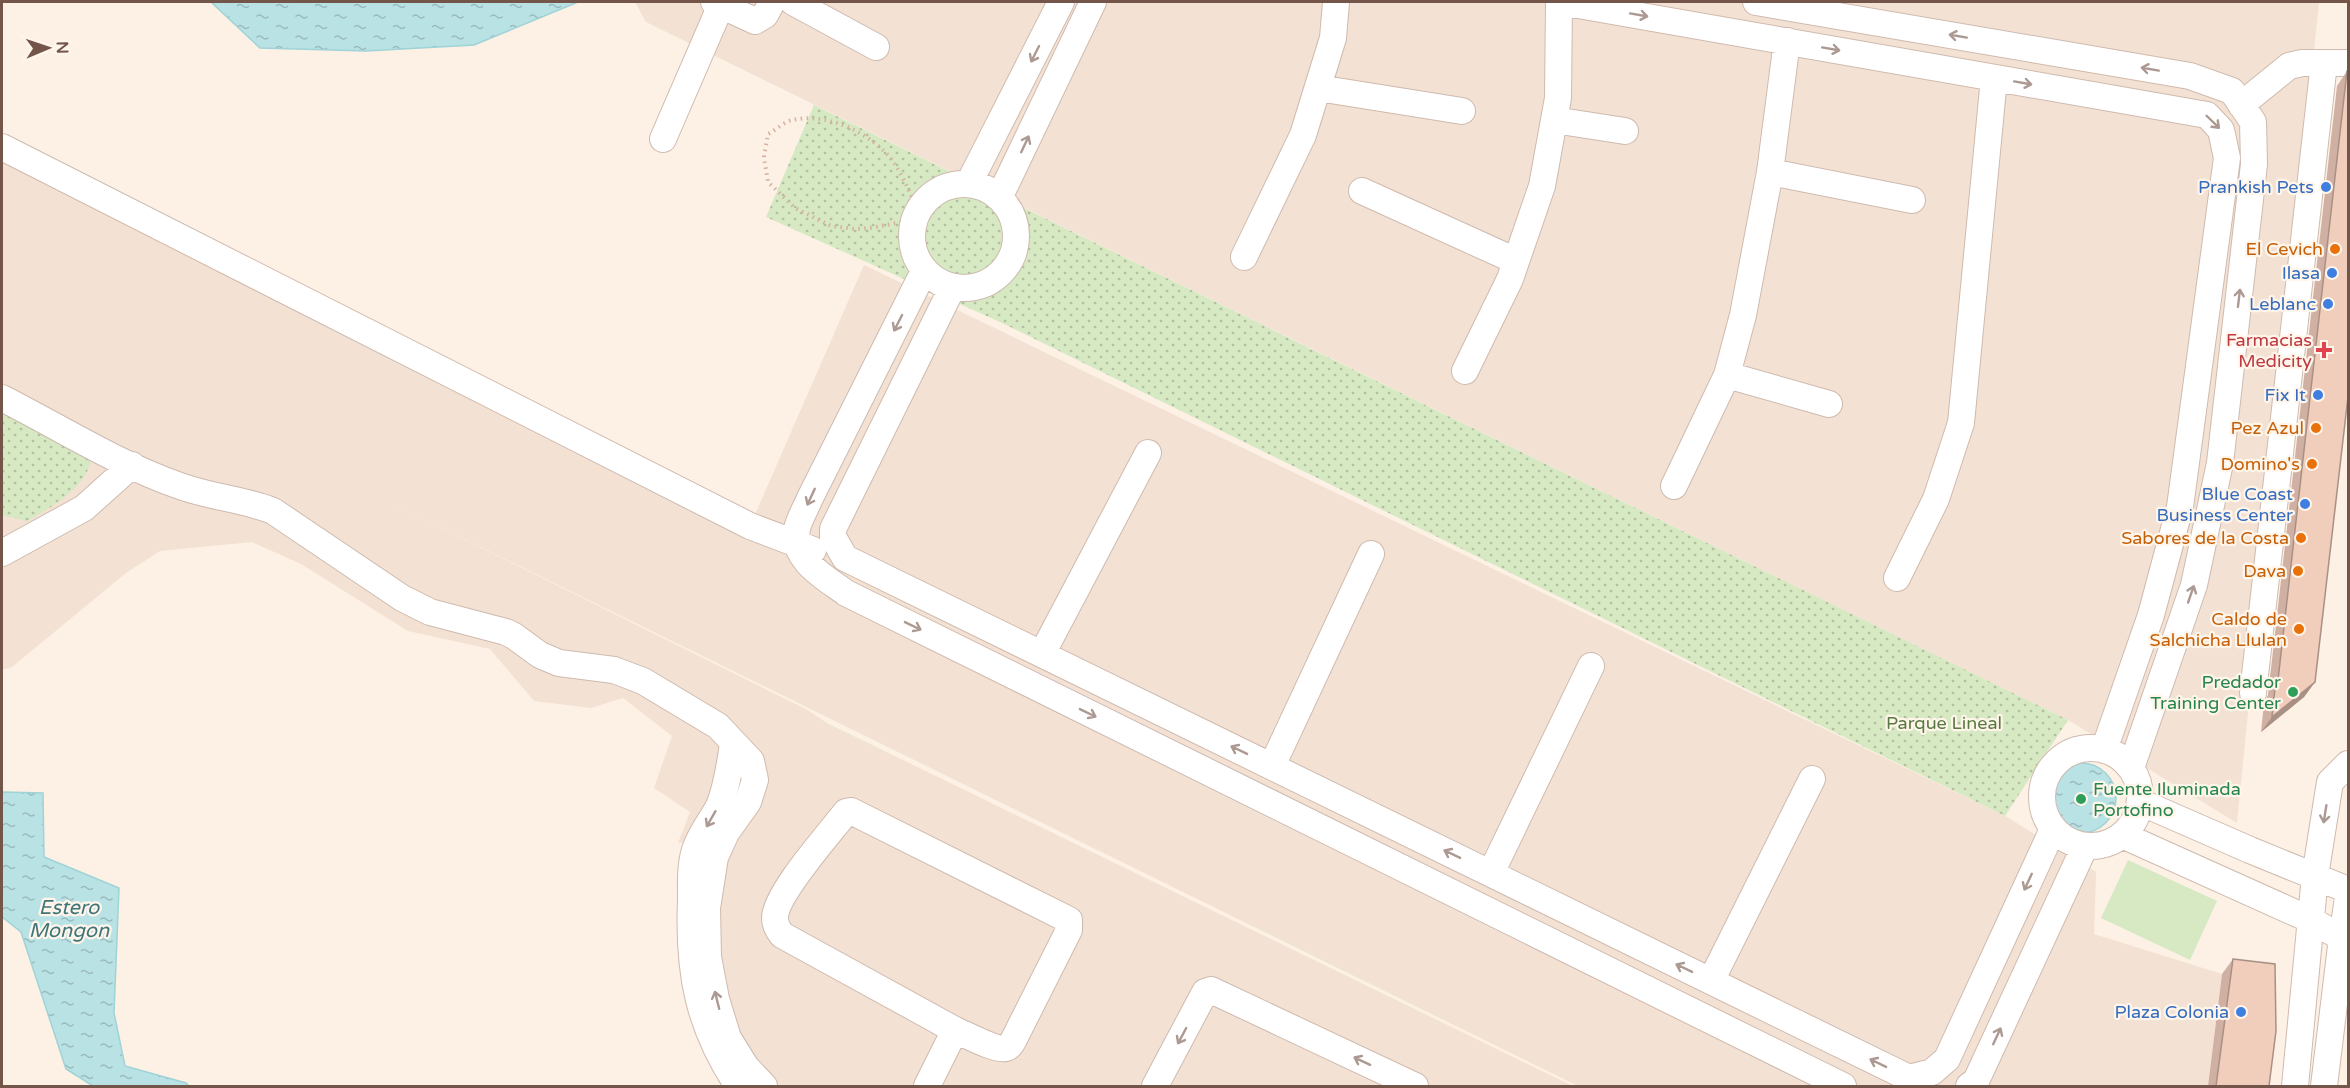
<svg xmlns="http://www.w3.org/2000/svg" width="2350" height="1088" viewBox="0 0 2350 1088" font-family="'Varela Round',sans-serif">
<defs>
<pattern id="park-dots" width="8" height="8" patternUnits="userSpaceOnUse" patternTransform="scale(1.5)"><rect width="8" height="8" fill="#d6e9c3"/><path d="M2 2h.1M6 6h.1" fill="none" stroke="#b2c0a0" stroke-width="1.8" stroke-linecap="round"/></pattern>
<pattern id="water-ripples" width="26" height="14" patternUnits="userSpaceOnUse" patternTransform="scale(1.5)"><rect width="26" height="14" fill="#b9e2e5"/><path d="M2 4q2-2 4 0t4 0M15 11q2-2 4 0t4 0" fill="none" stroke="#9bbabc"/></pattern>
</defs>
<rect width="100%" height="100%" fill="#fcf1e4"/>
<path fill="#f3e2d3" d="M635 2H2319L2237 823 2068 720 646 22Z
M2 144 750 526 864 265 2005 816 2096 872 2094 934 2222 974 2208 1086H1578L389 502 806 709 827 723 1573 1086H735L680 948 725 840 678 843 690 812 654 788 672 736 623 698 591 708 534 701 490 649 408 631 301 564 252 542 160 551 126 573 12 667 2 670Z"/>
<path fill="url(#park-dots)" d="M814 105 2068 720 2005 816 1000 322 766 217Z
M2 409 85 453 91 463C81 491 52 507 27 521L2 515Z"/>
<path fill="#d6e9c3" d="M2128 860 2217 901 2190 960 2101 918Z"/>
<path fill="url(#water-ripples)" stroke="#9fd3d7" stroke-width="1.5" d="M211 2H578L474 45 366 51 260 48Z
M2046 798a35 35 0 1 1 70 0a35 35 0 1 1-70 0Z
M2 792 43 793 44 857 119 888 114 1013 125 1066 186 1083 189 1086H93L66 1069 21 932 2 917Z"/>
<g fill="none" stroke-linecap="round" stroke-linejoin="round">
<defs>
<path id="minor" d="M714 2 755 21 765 15 772 2
M793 2 876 47
M1561 2 2207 115 2221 130 2227 158 2180 507 2151 615 2104 750
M1756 2 2190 76 2232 91 2253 122 2254 164 2220 463 2194 585 2131 768
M1318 88 1462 111
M2241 105 2289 66 2302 63H2348
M1554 120 1625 131
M663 139 721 5
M2 147 750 526 813 550
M1770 172 1912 200
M969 183 1061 2
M912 236a52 52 0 1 1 104 0a52 52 0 1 1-104 0Z
M1362 191 1516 261
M1000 196 1093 2
M1244 257 1303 135 1333 38 1336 2
M924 271 810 498C806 508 799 519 797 529 791 560 826 578 846 593L1843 1086
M952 288 833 529V537L845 558 1909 1078 1932 1072 1947 1059 2053 829
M1465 371 1510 279 1542 186 1558 98 1559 2
M1727 375 1829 404
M2 398C59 427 119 465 180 486 210 497 243 499 273 511L402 598 430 612 506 632 514 636 540 655 559 663 614 670 643 681 718 726 751 761 755 780 748 802 726 833 715 857 707 908 708 957 716 999 728 1038 746 1067 764 1086
M1674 486 1727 375 1743 315 1770 172 1787 41
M2 553 84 508 132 465
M1897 578 1936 499 1961 423 1994 78
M1042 654 1148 453
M2253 693 2324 63
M733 744C730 764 727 787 719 806 711 821 700 834 695 850 690 866 691 884 691 900 688 972 698 1026 738 1086
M2042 797a49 49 0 1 1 98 0a49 49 0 1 1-98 0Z
M1272 766 1371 554
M2140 802 2250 850 2348 890
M851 811 1069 920V930L1013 1041C1011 1044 1010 1047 1006 1048 996 1051 965 1034 955 1030L782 935C778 930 775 924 775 918 775 894 830 833 846 812Z
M2122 835 2311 920 2342 938
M1491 873 1591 666
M1711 981 1812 779
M927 1086 955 1030
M1155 1086 1205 992 1211 990 1415 1086
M1969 1086 1976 1081 2085 846
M2295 1086 2315 876 2330 782 2348 764
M2324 1086 2342 938 2348 898"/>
</defs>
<use href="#minor" stroke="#cfbaae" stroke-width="28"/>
<path stroke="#d6b09f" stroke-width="4" stroke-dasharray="1.5 4.5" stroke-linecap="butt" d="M913 220 870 228 855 229 831 226 795 208 768 182 764 157 768 134C776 130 784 122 792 120 824 113 859 128 883 150 898 163 910 193 918 211"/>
<use href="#minor" stroke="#fff" stroke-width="26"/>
</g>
<path fill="#cfb0a2" d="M2347 71 2315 682 2304 697 2261 732 2264 703 2268 695 2337 86Z
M2233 959 2269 1086H2208L2222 974Z"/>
<path fill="#a99084" d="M2315 682 2304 697 2261 732 2272 717Z"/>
<path fill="#f1cdbc" stroke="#a99084" stroke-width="1.5" d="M2347 71H2349V388L2315 682 2272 717 2275 688 2278 680Z
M2233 959 2275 964 2276 1031 2269 1086H2216Z"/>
<defs><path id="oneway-shaft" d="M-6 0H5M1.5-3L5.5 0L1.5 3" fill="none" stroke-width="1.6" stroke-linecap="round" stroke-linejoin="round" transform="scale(1.5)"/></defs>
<g stroke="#ac9992">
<use href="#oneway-shaft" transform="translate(1639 15) rotate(10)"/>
<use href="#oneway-shaft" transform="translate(1958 36) rotate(-170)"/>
<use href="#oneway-shaft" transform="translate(1831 49) rotate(10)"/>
<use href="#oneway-shaft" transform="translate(1035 54) rotate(117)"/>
<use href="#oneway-shaft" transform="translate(2150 69) rotate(-170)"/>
<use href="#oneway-shaft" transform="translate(2023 83) rotate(10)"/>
<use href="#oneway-shaft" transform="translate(2213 122) rotate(44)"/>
<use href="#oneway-shaft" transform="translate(1025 144) rotate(-65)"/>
<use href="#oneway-shaft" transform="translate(2239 298) rotate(-83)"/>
<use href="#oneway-shaft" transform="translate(898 323) rotate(117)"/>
<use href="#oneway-shaft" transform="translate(811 497) rotate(115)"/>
<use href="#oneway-shaft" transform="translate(2191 594) rotate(-71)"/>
<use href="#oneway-shaft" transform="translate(913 626) rotate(26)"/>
<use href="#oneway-shaft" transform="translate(1088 713) rotate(26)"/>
<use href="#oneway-shaft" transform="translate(1239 750) rotate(-154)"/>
<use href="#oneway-shaft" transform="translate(2325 814) rotate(99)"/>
<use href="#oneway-shaft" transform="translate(711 819) rotate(120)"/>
<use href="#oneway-shaft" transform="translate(1452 854) rotate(-154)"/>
<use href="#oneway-shaft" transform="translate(2028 882) rotate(115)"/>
<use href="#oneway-shaft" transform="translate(1684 968) rotate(-154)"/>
<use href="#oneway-shaft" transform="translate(717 1000) rotate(-104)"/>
<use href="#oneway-shaft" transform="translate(1182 1036) rotate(118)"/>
<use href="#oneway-shaft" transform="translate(1997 1036) rotate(-65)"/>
<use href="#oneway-shaft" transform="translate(1362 1061) rotate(-155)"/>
<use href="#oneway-shaft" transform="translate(1878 1063) rotate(-154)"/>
</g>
<g fill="#3f7fe0" stroke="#fff5ea" stroke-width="2">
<circle cx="2326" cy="187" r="6"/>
<circle cx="2332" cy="273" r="6"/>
<circle cx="2328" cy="304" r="6"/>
<circle cx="2318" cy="395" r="6"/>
<circle cx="2305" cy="504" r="6"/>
<circle cx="2241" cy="1012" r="6"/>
</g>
<g fill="#e8710a" stroke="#fff5ea" stroke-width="2">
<circle cx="2335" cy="249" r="6"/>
<circle cx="2316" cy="428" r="6"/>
<circle cx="2312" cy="464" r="6"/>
<circle cx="2301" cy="538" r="6"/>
<circle cx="2298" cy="571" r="6"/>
<circle cx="2299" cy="629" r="6"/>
</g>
<path fill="#e0444e" stroke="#fff5ea" stroke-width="2" d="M2321 341h6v6h6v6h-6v6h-6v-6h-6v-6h6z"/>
<g fill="#2e9e5b" stroke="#fff5ea" stroke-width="2">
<circle cx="2293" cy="692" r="6"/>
<circle cx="2081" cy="799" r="6"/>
</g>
<g text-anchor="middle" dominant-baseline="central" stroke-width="4.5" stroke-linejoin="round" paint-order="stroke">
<g font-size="18" fill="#366cbe" stroke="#fff5ea" text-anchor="end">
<text x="2314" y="187">Prankish Pets</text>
<text x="2320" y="273">Ilasa</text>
<text x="2316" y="304">Leblanc</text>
<text x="2306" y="395">Fix It</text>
<text x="2293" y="494">Blue Coast<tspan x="2293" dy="21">Business Center</tspan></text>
<text x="2229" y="1012">Plaza Colonia</text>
</g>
<g font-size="18" fill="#c56008" stroke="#fff5ea" text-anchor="end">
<text x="2323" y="249">El Cevich</text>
<text x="2304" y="428">Pez Azul</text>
<text x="2300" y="464">Domino's</text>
<text x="2289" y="538">Sabores de la Costa</text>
<text x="2286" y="571">Dava</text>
<text x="2287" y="619">Caldo de<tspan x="2287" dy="21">Salchicha Llulan</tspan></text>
</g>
<g font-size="18" fill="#be3a42" stroke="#fff5ea" text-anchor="end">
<text x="2312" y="340">Farmacias<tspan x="2312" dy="21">Medicity</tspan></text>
</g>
<g font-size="18" fill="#27864d" stroke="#fff5ea" text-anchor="end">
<text x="2281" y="682">Predador<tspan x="2281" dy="21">Training Center</tspan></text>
<text x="2093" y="789" text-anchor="start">Fuente Iluminada<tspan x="2093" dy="21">Portofino</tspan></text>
</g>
<g font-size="18" fill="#577a42" stroke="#fff5ea">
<text x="1944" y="723">Parque Lineal</text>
</g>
<g font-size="20" font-style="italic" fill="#3e7579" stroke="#fff5ea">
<text x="69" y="908">Estero<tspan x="69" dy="23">Mongon</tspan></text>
</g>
</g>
<rect width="2350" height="1088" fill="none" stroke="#74554a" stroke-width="6"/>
<g transform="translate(48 48) rotate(88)" stroke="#fff5ea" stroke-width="4.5" paint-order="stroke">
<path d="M0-4.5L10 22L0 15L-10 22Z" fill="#74554a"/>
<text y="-9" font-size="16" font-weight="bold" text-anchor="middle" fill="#74554a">N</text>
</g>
</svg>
